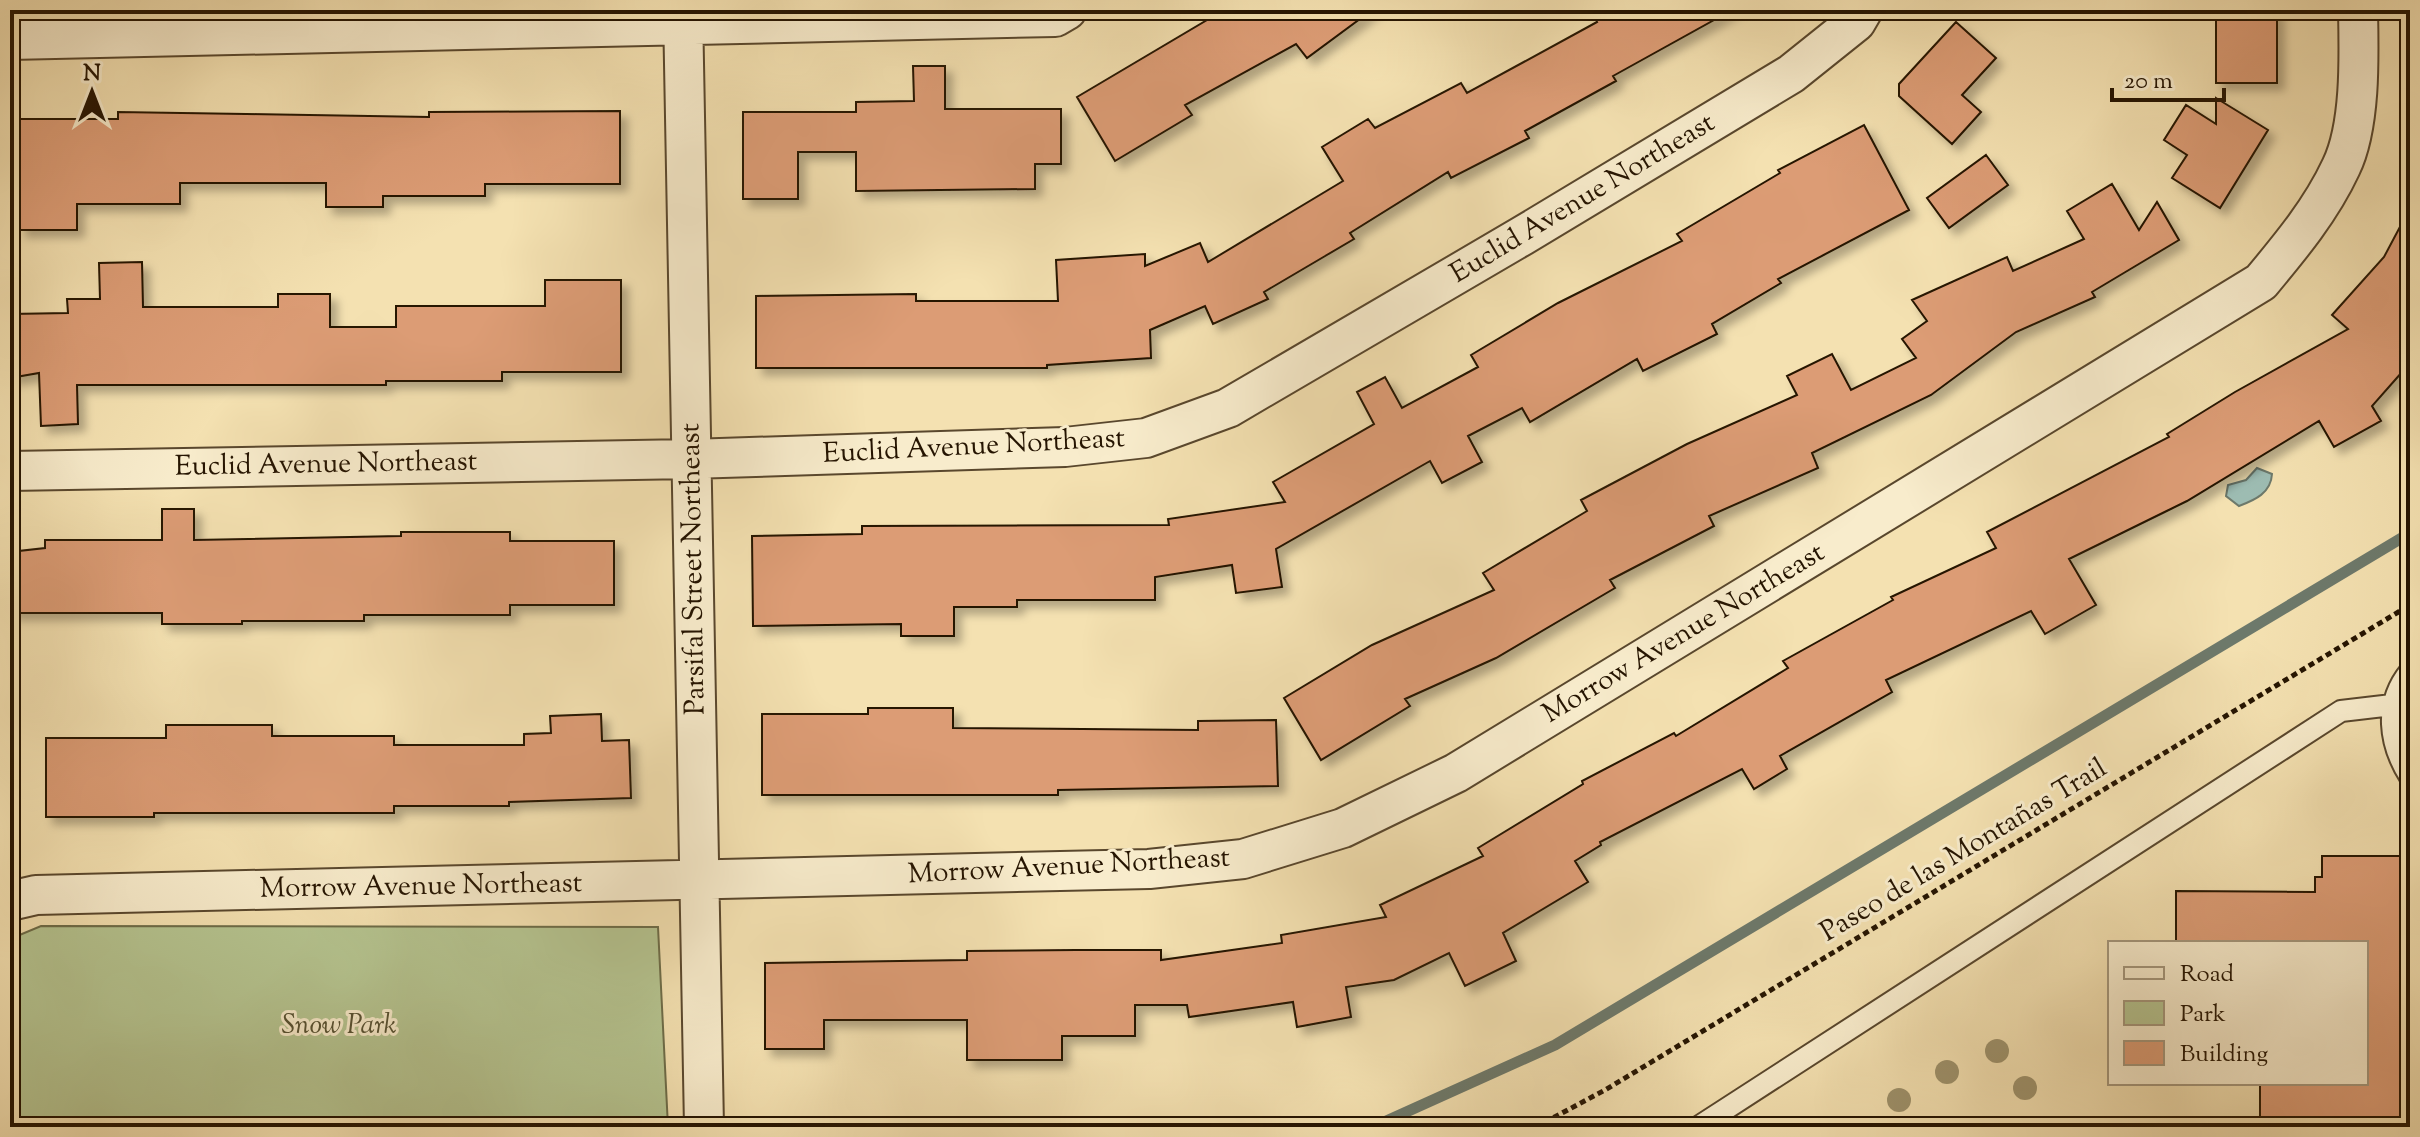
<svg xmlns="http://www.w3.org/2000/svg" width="2420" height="1137" viewBox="0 0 2420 1137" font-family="'Sorts Mill Goudy',serif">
<defs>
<filter id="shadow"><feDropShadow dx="7" dy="7" stdDeviation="4" flood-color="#0004"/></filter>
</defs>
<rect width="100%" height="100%" fill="#f4e1b1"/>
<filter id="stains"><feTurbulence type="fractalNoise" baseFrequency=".0025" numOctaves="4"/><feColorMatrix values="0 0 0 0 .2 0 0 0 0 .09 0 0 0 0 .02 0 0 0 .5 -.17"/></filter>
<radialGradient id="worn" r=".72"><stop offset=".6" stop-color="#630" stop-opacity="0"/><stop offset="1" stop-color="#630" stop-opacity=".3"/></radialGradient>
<path fill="#b5c490" stroke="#6d6c48" stroke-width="2" d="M41 926 658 927 668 1127H10V939Z"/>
<path fill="#9dbcb2" stroke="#6d796b" stroke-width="2" d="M2257 468 2272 474C2271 493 2255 500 2239 506L2226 496 2228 485 2246 480Z"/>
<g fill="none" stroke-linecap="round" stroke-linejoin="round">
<path stroke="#6d796b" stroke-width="11" d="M1373 1127 1555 1045 2410 533"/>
</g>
<path fill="#dc9c75" stroke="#251401" stroke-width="2" filter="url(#shadow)" d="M1224 10H1372L1307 58 1296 44 1185 105 1192 115 1115 161 1077 97Z
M1590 10H1732L1613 76 1616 81 1525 131 1529 138 1451 178 1448 172 1350 233 1354 239 1264 292 1268 299 1213 324 1205 306 1150 330 1151 358 1047 365V368H756V296L916 294V301H1058L1056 260 1145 254V266L1200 243 1208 262 1343 181 1322 147 1368 119 1375 128 1461 83 1467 93 1597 22Z
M2216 10H2277V83H2216Z
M1956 22 1996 58 1962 95 1981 112 1952 144 1899 96V84Z
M913 66H945V109H1061V164H1035V189L856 191V152H798V199H743V112H856V102L914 101Z
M2216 98 2268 130 2220 208 2172 178 2187 155 2164 140 2186 105 2216 124Z
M620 111V184H485V196H383V207H326V183H180V204H77V230H19V119H118V112L429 117V112Z
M1864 125 1909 210 1778 279 1781 283 1712 324 1717 334 1643 371 1637 359 1530 422 1522 408 1468 436 1482 462 1442 483 1430 461 1276 549 1282 587 1236 593 1232 565 1155 577V600H1017V607H954V636H901V624L753 626 752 536 862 534V526L1169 525 1168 519 1285 502 1273 482 1374 424 1357 392 1385 377 1402 408 1478 367 1471 355 1558 303 1682 241 1677 234 1780 173 1778 170Z
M1986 155 2008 185 1949 228 1927 198Z
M2112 184 2139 230 2157 202 2179 240 2092 292 2095 297 2016 332 1931 395 1812 453 1818 468 1709 516 1714 526 1610 580 1615 588 1496 658 1405 699 1410 706 1321 760 1284 698 1372 645 1494 590 1483 573 1587 511 1581 500 1687 444 1797 395 1787 376 1832 354 1851 390 1916 358 1902 339 1927 321 1912 300 2007 257 2013 271 2084 239 2067 211Z
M2410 208V363L2372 406 2381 421 2334 447 2319 421 2187 501 2069 559 2096 605 2045 634 2031 611 1886 680 1892 692 1780 756 1787 769 1754 789 1742 769 1600 842 1601 845 1575 861 1588 882 1503 933 1516 961 1465 986 1449 953 1394 980 1346 987 1351 1017 1297 1027 1293 1002 1189 1017 1187 1005H1135V1036H1062V1060H967V1020H824V1049H765V963L967 960V951L1076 950H1161V960L1282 943 1281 935 1386 917 1380 905 1483 856 1478 848 1583 784 1582 781 1674 733 1676 736 1788 668 1783 661 1893 600 1891 597 1996 548 1987 532 2169 437 2167 434 2235 392 2348 329 2332 315 2384 257Z
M142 262 143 307H278V294H330V327H396V306H545V280H621V372H502V381H386V385H77L78 424 41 426 39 373 10 378V314L68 313 67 299H100L99 263Z
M162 509H194V540L401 536V532H510V541H614V605H510V615H364V621H242V624H162V613H10V552L45 548V540H162Z
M868 708H953V728L1198 730V721L1276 720 1278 786 1058 790V795H762V714H868Z
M601 714 602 741 629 740 631 798 509 802V806H394V813H154V817H46V738H166V725H272V736H394V745H524V734L551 733 550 716Z
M2322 856H2410V1127H2260V1083H2366V943H2176V891L2315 892V877H2322Z"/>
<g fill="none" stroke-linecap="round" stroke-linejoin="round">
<defs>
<path id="service" d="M2410 671C2383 704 2389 744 2410 777
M1698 1127 2341 711 2392 705"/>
<path id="minor" d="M683 10 704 1127
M10 40 1055 17 1067 10
M10 471 690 459 1065 447 1146 438 1228 408 1522 236 1791 74 1856 22 1863 10
M10 901 36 895 1149 869 1243 859 1343 828 1456 773 2261 282C2291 246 2321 210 2341 167 2361 126 2359 56 2358 10"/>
</defs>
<use href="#service" stroke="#59472d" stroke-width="24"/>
<use href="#minor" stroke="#59472d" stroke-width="42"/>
<path stroke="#251401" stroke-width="5" stroke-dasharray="6 4" stroke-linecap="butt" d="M1536 1127 1605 1090 2410 605"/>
<use href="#service" stroke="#f8eccc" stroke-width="20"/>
<use href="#minor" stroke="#f8eccc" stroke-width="38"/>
</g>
<g fill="#9e926c">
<circle cx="1997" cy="1051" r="12"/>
<circle cx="1947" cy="1072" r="12"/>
<circle cx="2025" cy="1088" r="12"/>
<circle cx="1899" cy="1100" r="12"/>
</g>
<g text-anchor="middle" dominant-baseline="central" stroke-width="6" stroke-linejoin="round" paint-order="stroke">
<g font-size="28" fill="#251401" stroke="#f8eccc">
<text transform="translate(1583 199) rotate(-31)">Euclid Avenue Northeast</text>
<text transform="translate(974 447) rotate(-3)">Euclid Avenue Northeast</text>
<text transform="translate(326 465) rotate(-1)">Euclid Avenue Northeast</text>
<text transform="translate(694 569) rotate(-91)">Parsifal Street Northeast</text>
<text transform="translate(1684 634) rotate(-31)">Morrow Avenue Northeast</text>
<text transform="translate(1964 851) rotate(-31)">Paseo de las Montañas Trail</text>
<text transform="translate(1069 867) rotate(-3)">Morrow Avenue Northeast</text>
<text transform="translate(421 887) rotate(-1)">Morrow Avenue Northeast</text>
</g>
<g font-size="28" font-style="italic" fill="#575233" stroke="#f8eccc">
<text x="339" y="1026">Snow Park</text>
</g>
</g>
<rect width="2420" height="1137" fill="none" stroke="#f4e1b1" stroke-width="40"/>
<rect x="12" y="12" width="2396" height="1113" fill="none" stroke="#251401" stroke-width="4"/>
<rect x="20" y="20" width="2380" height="1097" fill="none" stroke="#251401" stroke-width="2"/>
<rect x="2108" y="941" width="260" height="144" fill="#f8eccc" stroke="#a4967b" stroke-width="2"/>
<rect x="2124" y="967" width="40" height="12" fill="#f8eccc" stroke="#a4967b" stroke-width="2"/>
<text x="2180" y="981" font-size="24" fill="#251401">Road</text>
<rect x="2124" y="1001" width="40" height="24" fill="#b5c490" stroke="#a4967b" stroke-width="2"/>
<text x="2180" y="1021" font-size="24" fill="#251401">Park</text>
<rect x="2124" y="1041" width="40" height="24" fill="#dc9c75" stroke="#a4967b" stroke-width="2"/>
<text x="2180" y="1061" font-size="24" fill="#251401">Building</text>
<g transform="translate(92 92)" stroke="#f8eccc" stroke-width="6" paint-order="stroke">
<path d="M0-6L14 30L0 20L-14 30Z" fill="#251401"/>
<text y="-12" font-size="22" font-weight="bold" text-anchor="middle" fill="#251401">N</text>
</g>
<path d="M2112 88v12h112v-12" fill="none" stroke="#251401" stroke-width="4"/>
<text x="2124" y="88" font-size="24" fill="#251401" stroke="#f8eccc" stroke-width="6" paint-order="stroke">20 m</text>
<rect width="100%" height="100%" filter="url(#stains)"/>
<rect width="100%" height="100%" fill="url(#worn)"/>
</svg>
